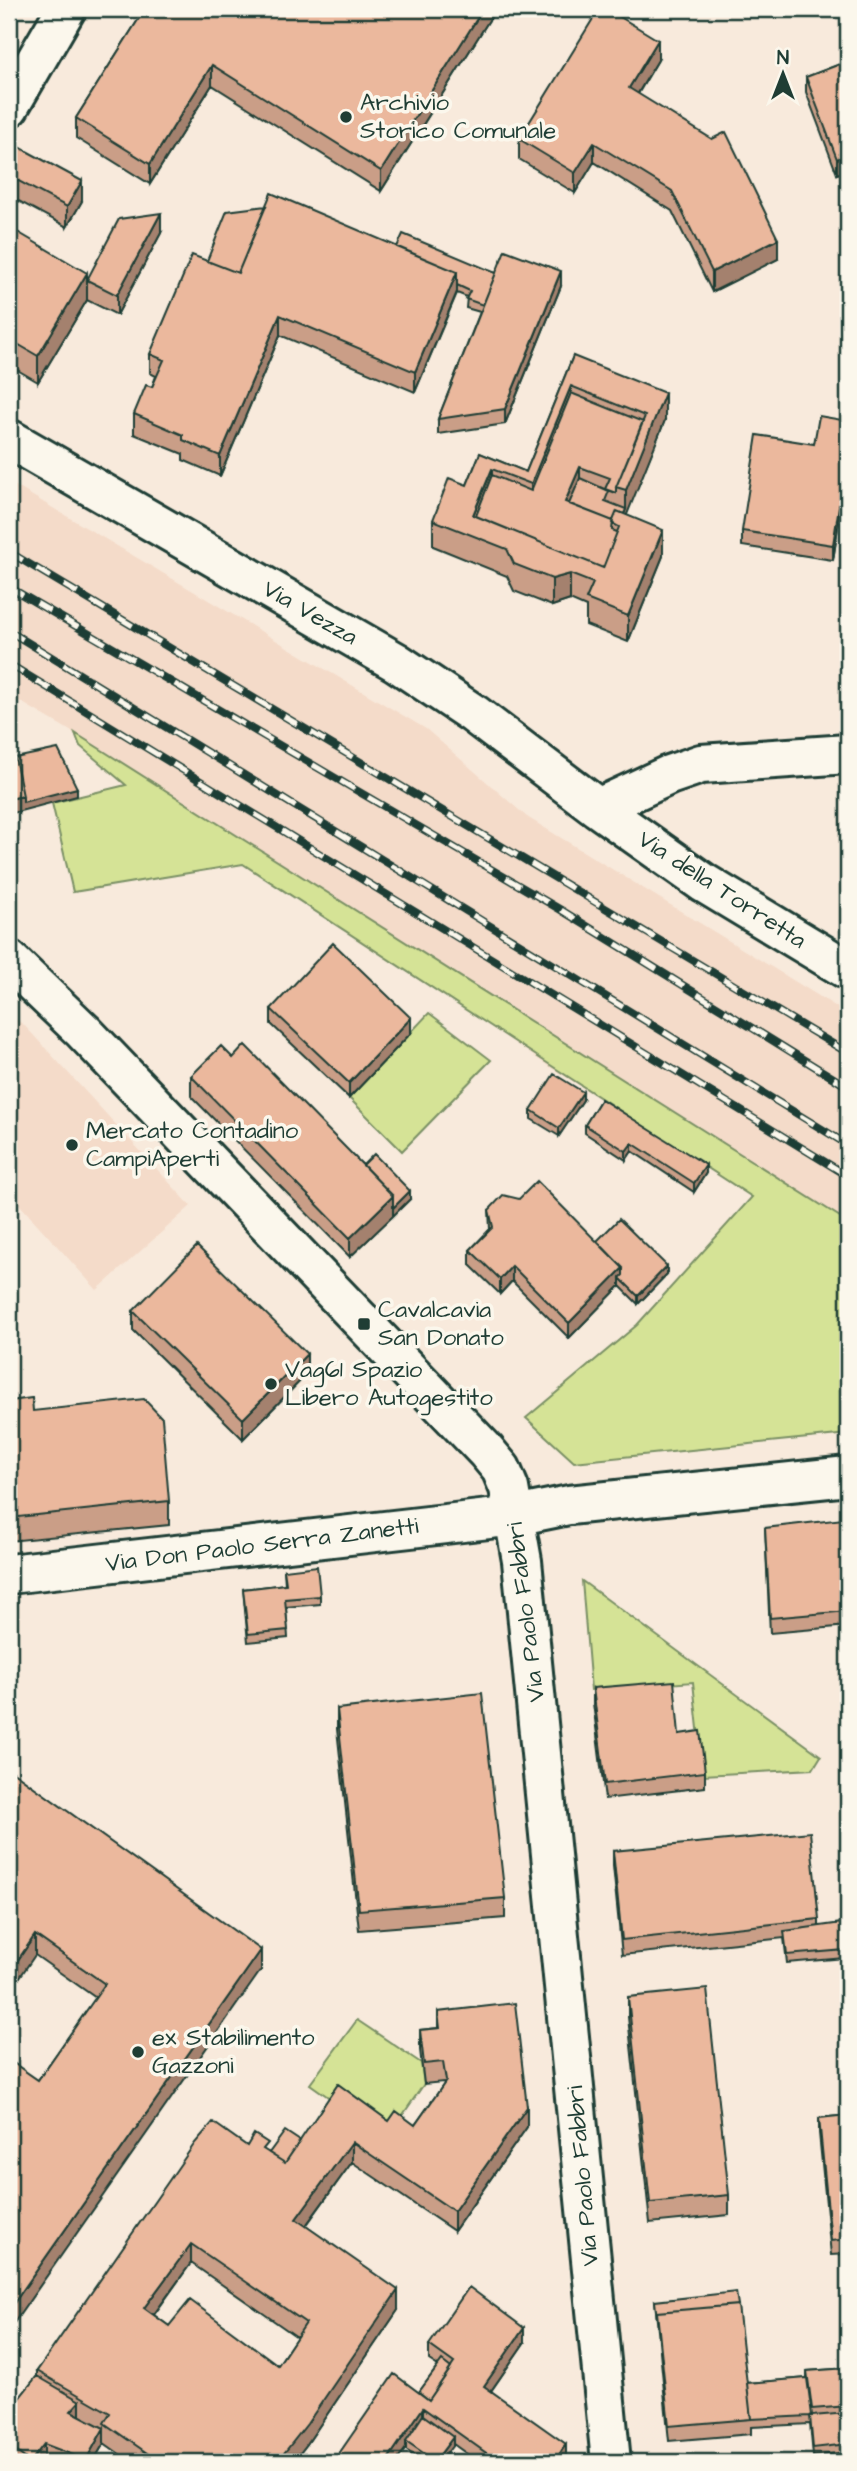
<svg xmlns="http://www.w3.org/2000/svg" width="857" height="2471" viewBox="0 0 857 2471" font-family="'Architects Daughter',sans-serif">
<rect width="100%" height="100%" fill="#f8eadc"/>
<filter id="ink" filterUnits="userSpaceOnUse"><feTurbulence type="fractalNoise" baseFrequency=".0143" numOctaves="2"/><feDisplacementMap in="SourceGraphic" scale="14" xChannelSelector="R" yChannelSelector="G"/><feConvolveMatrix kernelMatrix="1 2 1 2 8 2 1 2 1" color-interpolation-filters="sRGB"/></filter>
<g filter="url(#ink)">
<path fill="#f4dbc9" d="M9 482 426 729 527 817 848 1014V1256L547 1065 80 746 74 733 9 695Z
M9 1014 24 1025 191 1206 97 1290 9 1193Z"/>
<path fill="#d5e396" stroke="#7a9065" stroke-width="2" d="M75 733 848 1222V1434L574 1462 526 1418 637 1325 752 1197 243 864 73 892 52 803 126 785 80 746Z
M429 1013 491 1060 402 1151 349 1098Z
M582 1581 821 1756 813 1769 703 1775 693 1682 591 1690Z
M357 2020 421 2063 424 2084 393 2129 338 2104 310 2084Z"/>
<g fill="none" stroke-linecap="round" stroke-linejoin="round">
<defs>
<path id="minor" d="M9 107 66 9
M9 439 396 662 474 714 598 808 704 883 848 970
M598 808 669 775 701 764 848 754
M9 960 83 1031 486 1451 501 1469 509 1488 522 1561 611 2462
M9 1574 515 1516 569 1505 848 1476"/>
</defs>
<use href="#minor" stroke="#1f3d34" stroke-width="44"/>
<use href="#minor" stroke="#fbf7ec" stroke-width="38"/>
<defs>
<path id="rail" d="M9 552 848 1053
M9 587 561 910 848 1087
M9 631 848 1145
M9 664 848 1176"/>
</defs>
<use href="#rail" stroke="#1f3d34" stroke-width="8"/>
<use href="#rail" stroke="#fbf7ec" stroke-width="5" stroke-dasharray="16" stroke-linecap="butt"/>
</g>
<path fill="#ca9e87" stroke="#1f3d34" stroke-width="2" fill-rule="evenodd" d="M145 9H496L381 191 212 85 150 184 76 138V118Z
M658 60 638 94 778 259 712 292 672 211 594 162 575 193 519 159V139Z
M848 61V170L837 174 806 92V77Z
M9 143 82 201 67 227 9 196Z
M9 227 87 280 161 233 117 315 87 300 38 382 9 365Z
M397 247 496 273 561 286 505 424 438 434V419L480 312 466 308 467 297 457 293 415 392 280 335 220 476 183 460V454L134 434V414L152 387 156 376 150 373V354Z
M573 356 665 420 626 515 663 556 628 642 586 625V607L570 600 552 606 514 591 507 576 433 546V520L467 485 480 453 526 472Z
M848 421V496L843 495 833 560 742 546V531L814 444Z
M271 1009 411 1033 349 1098 271 1024Z
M233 1058 363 1165 410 1199 350 1257 191 1096V1076Z
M601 1099 706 1173 694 1192 632 1151 626 1160 585 1133V1125Z
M583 1100 559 1136 531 1119V1110Z
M489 1210 597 1241 667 1274 638 1304 620 1286 569 1338 512 1281 500 1294 470 1265V1250L490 1229Z
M133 1311 307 1374 243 1439 133 1330Z
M9 1394 10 1401 33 1411 169 1501V1525L9 1541Z
M765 1528 848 1564V1626L770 1633Z
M284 1570 320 1596V1604L286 1607 288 1638 248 1642 243 1589 285 1584Z
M593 1688 679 1734 705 1772V1787L605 1799 593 1703Z
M337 1709 505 1898V1918L359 1930 337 1729Z
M9 1769 261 1970 38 2080 96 1998 35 1955Z
M613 1851 819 1919V1927L845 1950V1958L787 1963 784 1938 622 1955 613 1866Z
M628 1997 729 2195V2215L650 2223 628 2017Z
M438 2012 527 2127 454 2231 352 2162 306 2226 398 2310 307 2444 293 2462H131L104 2443 93 2462H52L44 2459 42 2462H10L9 2461V2411L37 2376V2371L247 2146 269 2153 300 2141 389 2121 415 2125 444 2084 443 2082 424 2084 420 2050V2030L438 2028ZM191 2263 297 2337 278 2365 169 2326 154 2315Z
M848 2115V2254L831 2255 819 2133V2118Z
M655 2301 747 2383 807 2378V2371L848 2368V2452L813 2456 810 2424 751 2427V2434L669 2441Z
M524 2343 491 2391 566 2459 564 2462H478L453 2444 440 2462H424L406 2450V2448L396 2462H338V2455L419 2392 438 2366 429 2360V2345Z"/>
<path fill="#a4816e" stroke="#1f3d34" stroke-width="2" d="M483 9H496L381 191V171Z
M658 40V60L629 108V88Z
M212 65V85L150 184V164Z
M594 143V162L575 193V173Z
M848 155V170L837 174V159Z
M82 181V201L67 227V207Z
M161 213V233L117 315V295Z
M778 239V259L712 292V272Z
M561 271V286L505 424V409Z
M457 272V292L415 392V372Z
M87 273V300L38 382V356Z
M280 315V335L220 476V456Z
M571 386V413L531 511V484Z
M665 393V420L626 517 619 527 626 509V490Z
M580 467V487L568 515 565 502Z
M492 469V495L480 525 473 515Z
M843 480V495L833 560V545Z
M663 530V556L628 642V616Z
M570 574V600L552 606V579Z
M77 788V796L9 814V799L23 796Z
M411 1018V1033L349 1098V1083Z
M583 1092V1100L559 1136V1128Z
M632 1143V1151L626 1160V1151Z
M706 1165V1173L694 1192V1183Z
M410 1191V1199L393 1216V1208Z
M393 1196V1216L350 1257V1238Z
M512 1266V1281L500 1294V1279Z
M667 1266V1274L638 1304V1296Z
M623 1268V1281L620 1278V1286L569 1338V1323Z
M307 1354V1374L243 1439V1419Z
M35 1935V1955L9 1993V1973Z
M261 1950V1970L9 2330V2310Z
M527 2107V2127L454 2231V2211Z
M352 2142V2162L296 2239V2219Z
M191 2244V2263L144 2328V2308Z
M398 2290V2310L307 2444 293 2462H277Z
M524 2328V2343L484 2401V2386Z
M80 2401V2416L71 2411Z
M423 2408V2423L406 2441V2448L396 2462H386Z
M104 2428V2443L93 2462H86V2460Z
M453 2437V2445L440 2462H435Z
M44 2444V2459L42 2462H30Z
M566 2444V2459L564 2462H554Z"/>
<path fill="#ebb89d" stroke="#1f3d34" stroke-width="2" fill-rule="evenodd" d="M145 9H483L381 171 212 65 150 164 76 118Z
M599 9H607L658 40 629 88 712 139 726 132 778 239 712 272 672 191 594 143 575 173 519 139Z
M848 61V155L837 159 806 77Z
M10 142 82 181 67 207 9 176Z
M271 193 457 272 415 372 280 315 220 456 183 440V435L134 414 146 385 152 387 164 360 150 354 192 255 238 273Z
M266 206 238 273 207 261 227 211Z
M161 213 117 295 87 280 119 219Z
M9 227 87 273 38 356 9 339Z
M403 234 496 273 483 305 466 299 470 291 457 285V272L397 247Z
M505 250 561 271 505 409 438 419Z
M573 356 665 393 626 490 616 487 645 416 571 386 531 484 492 469 473 515 603 568 619 527 612 523 617 511 663 530 628 616 586 599 593 583 570 574 552 579 514 564 507 549 433 520 449 478 467 485 480 453 526 472Z
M571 393 643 422 616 487V493L605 489 610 478 580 467 565 502 613 521 612 530 617 532 603 568 476 516 492 475 531 491Z
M819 416 848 421V481L843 480 833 545 742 531 757 435 814 444Z
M580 478 609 491 605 501 626 509 624 514 617 511 613 521 569 504Z
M9 729 23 796 9 799Z
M58 749 77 788 23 802V796L15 758Z
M333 943 411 1018 349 1083 271 1009Z
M245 1045 393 1196 350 1238 191 1076 221 1046 233 1058Z
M554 1074 583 1092 559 1128 531 1110Z
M601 1099 706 1165 694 1183 632 1143 626 1151 585 1125Z
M374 1154 410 1191 393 1208V1196L363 1165Z
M537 1181 623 1268 569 1323 512 1266 500 1279 470 1250 493 1227 489 1210 503 1195 519 1199Z
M619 1219 667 1266 638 1296 620 1278 623 1275V1268L597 1241Z
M197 1246 307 1354 243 1419 133 1311Z
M9 1394 10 1401 32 1398 33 1411 144 1399 162 1418 169 1501 9 1518Z
M843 1519 848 1564V1611L770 1618 765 1528Z
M317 1566 320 1596 285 1599 288 1630 248 1634 243 1589 286 1584 284 1570Z
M674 1681 679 1734 700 1731 705 1772 605 1784 593 1688Z
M482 1693 505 1898 359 1910 337 1709Z
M9 1769 261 1950 9 2310V2060L38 2080 105 1984 35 1935 9 1973Z
M810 1832 819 1919 622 1940 613 1851Z
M842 1923 845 1950 787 1955 784 1931Z
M707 1989 729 2195 650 2203 628 1997Z
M515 2003 527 2107 454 2211 352 2142 296 2219 398 2290 307 2424 277 2462H160L104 2423 110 2413 37 2371 195 2143 213 2122 247 2146 254 2134 268 2143 263 2149 285 2163 338 2084 389 2121 396 2111 415 2125 446 2081 443 2062 424 2064 420 2030 440 2028 438 2012ZM191 2244 306 2323 278 2365 190 2300 169 2326 144 2308Z
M848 2115V2239L831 2241 819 2118Z
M285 2131 300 2141 285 2163 269 2153Z
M469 2287 524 2328 484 2386 566 2444 554 2462H499L423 2408 386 2462H348L338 2455 394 2374 429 2400 454 2363 429 2345Z
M736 2292 738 2305 657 2312V2319L655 2301Z
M738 2305 751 2419 669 2426 657 2312Z
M442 2361 451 2368 429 2400 419 2392Z
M848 2368V2406L812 2409 807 2371Z
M37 2376 80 2401 71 2411 104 2428 86 2460 44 2444 30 2462 9 2446V2411Z
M807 2378 812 2415 810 2416H812L848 2413V2444L813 2448 810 2416 751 2419 747 2383Z
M423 2415 453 2437 435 2461 406 2441Z
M824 2458V2462H788Z"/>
</g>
<g fill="#1f3d34" stroke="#fbf7ec" stroke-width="2.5">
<circle cx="346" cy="117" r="7"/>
<circle cx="72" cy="1145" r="7"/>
<rect x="357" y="1317" width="14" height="14" rx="3.5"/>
<circle cx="271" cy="1384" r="7"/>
<circle cx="138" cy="2052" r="7"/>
</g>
<g text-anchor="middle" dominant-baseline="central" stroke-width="7" stroke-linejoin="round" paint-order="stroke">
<g font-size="24" fill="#1f3d34" stroke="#fbf7ec" text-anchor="start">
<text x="360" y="103">Archivio<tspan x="360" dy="28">Storico Comunale</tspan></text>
<text x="86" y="1131">Mercato Contadino<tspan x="86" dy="28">CampiAperti</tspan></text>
<text x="378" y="1310">Cavalcavia<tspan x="378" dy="28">San Donato</tspan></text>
<text x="285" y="1370">Vag61 Spazio<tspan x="285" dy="28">Libero Autogestito</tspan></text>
<text x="152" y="2038">ex Stabilimento<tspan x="152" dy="28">Gazzoni</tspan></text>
</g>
<g font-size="24" fill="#1f3d34" stroke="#fbf7ec">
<text transform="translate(310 613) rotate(30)">Via Vezza</text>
<text transform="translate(722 890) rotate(33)">Via della Torretta</text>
<text transform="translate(262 1545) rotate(-7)">Via Don Paolo Serra Zanetti</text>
<text transform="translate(526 1612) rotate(-97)">Via Paolo Fabbri</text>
<text transform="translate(583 2176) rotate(-95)">Via Paolo Fabbri</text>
</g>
</g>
<rect width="857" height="2471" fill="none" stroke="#fbf7ec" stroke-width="35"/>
<rect x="18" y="18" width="822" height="2436" fill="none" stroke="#1f3d34" stroke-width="2.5" filter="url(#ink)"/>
<g transform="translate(783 74)" stroke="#fbf7ec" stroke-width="5" paint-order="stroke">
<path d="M0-5L12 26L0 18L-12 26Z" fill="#1f3d34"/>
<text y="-10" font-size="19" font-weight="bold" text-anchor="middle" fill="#1f3d34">N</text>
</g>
</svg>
